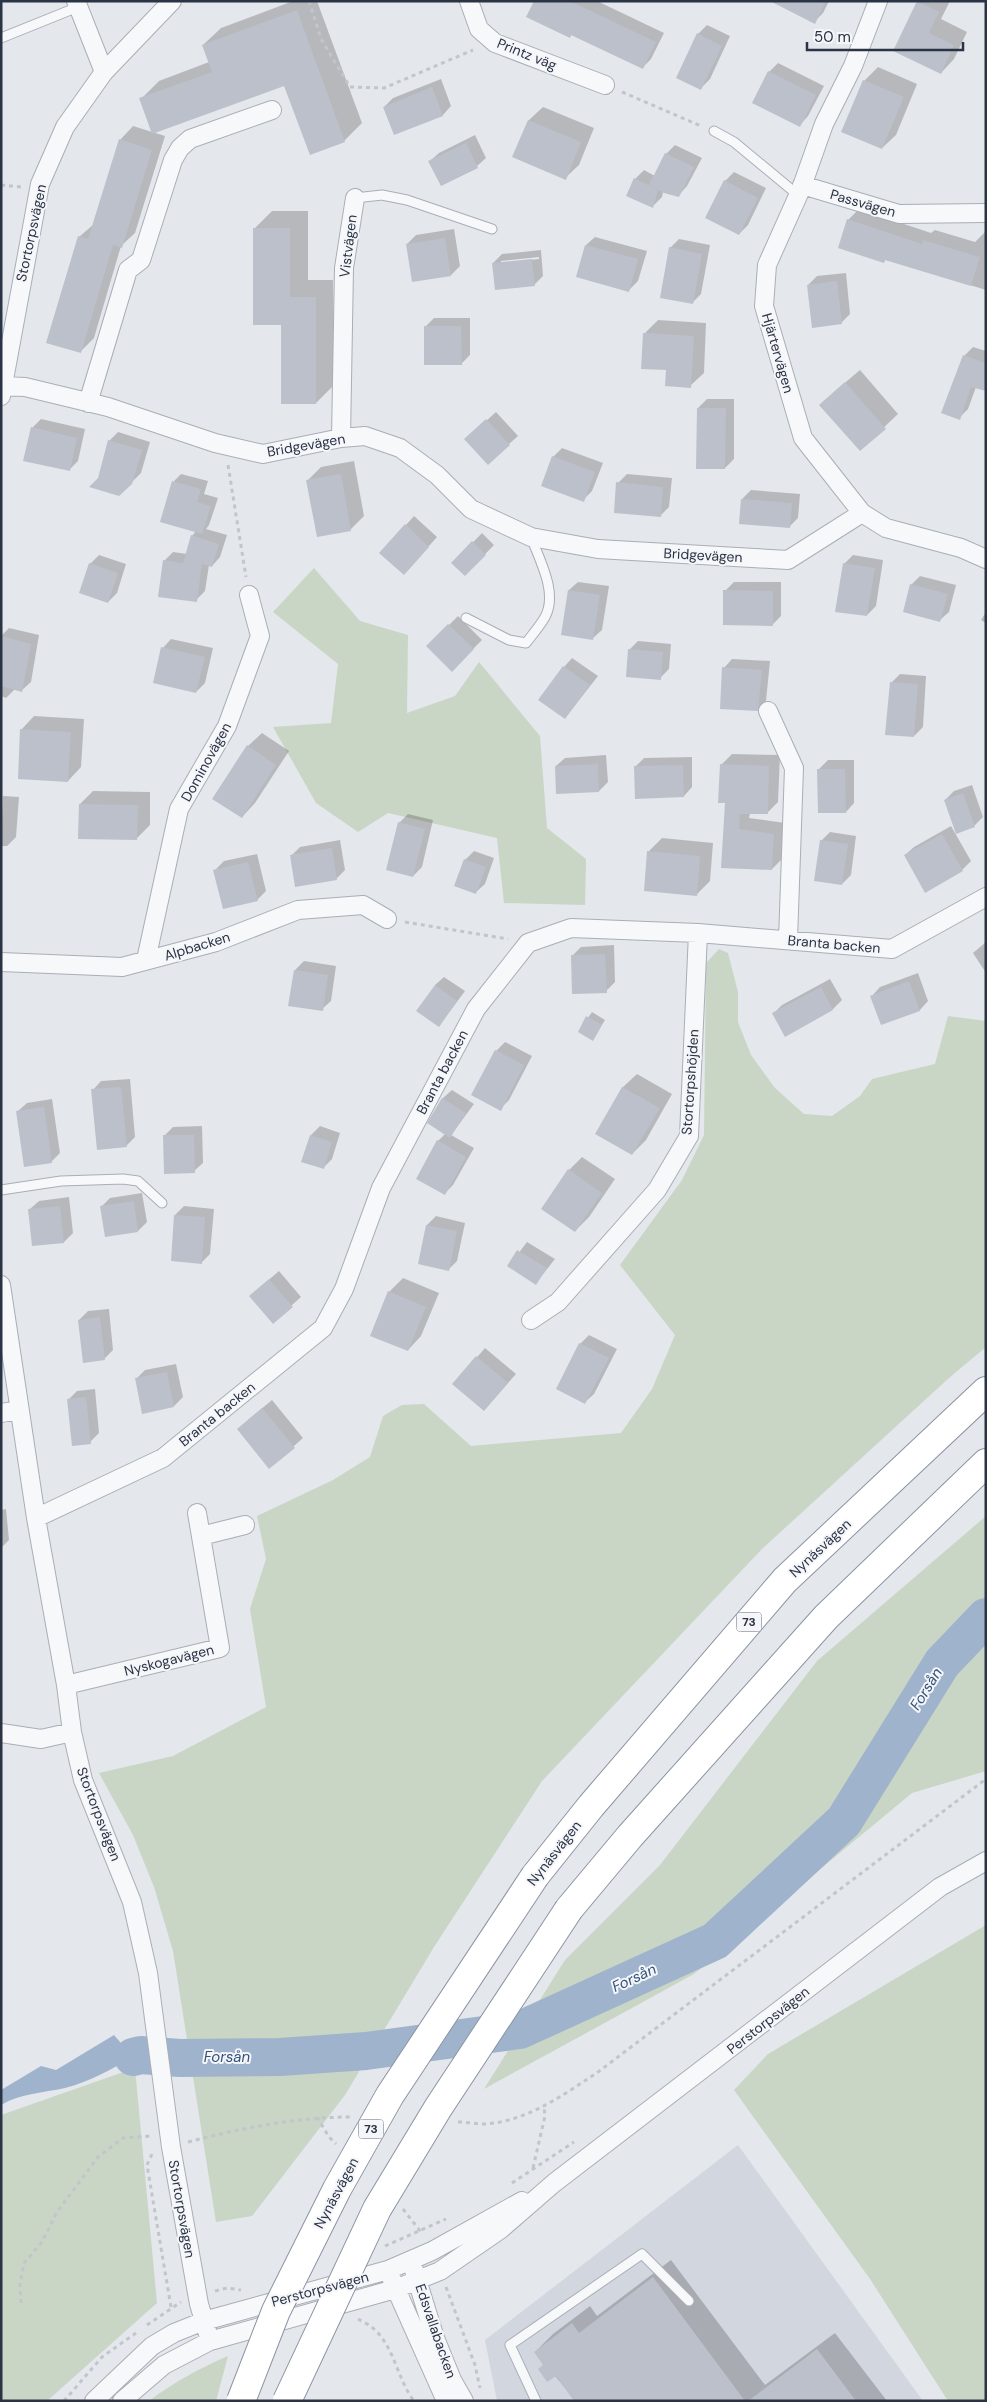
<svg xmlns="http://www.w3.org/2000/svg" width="987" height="2402" viewBox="0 0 987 2402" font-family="'DM Sans',sans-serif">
<rect width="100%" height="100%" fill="#e4e7ec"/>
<path fill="#d2d6de" d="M738 2145 923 2401H497L485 2340Z"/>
<path fill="#c9d6c5" d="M314 568 360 621 408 635 407 713 455 696 479 662 540 736 547 828 586 859 585 905 504 903 497 838 388 813 358 832 316 803 273 727 331 723 338 664 273 612Z
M719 949 728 953 738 992V1022L751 1055 775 1088 804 1114 832 1116 860 1096 872 1079 935 1064 948 1016 986 1021V1347L949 1378 762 1549 542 1781 434 1947 345 2095 252 2216 216 2222 173 1951 154 1887 133 1835 99 1773 173 1756 266 1707 250 1609 266 1559 257 1516 333 1480 370 1457 383 1416 402 1405 424 1404 471 1446 621 1433 652 1389 675 1335 620 1265 682 1180 704 1135 706 963Z
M986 1516V1771L912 1793 694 1974 484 2089 565 1960 660 1865 817 1661Z
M986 1925V2401H948L870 2279 734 2090 768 2054Z
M135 2068 157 2303 47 2401H1V2115Z
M228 2356 216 2401H149C174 2382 200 2368 228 2356Z"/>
<path fill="#9fb4cc" d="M114 2035 133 2057C112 2069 89 2082 65 2088 43 2093 21 2093 1 2105V2090L41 2066 56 2070Z"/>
<path fill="#0003" fill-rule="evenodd" d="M293 1H317L362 123 344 141 285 84 141 99 159 81 209 62 203 45 221 28Z
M536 1H597L664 33 651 59 642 68 572 34 570 37Z
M790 1H829L823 13 814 22Z
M919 1H950L941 19 967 32 954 59 941 73 895 51Z
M707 25 730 36 710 79 701 88 698 34Z
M778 63 824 86 808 116 800 125 769 72Z
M878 67 917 84 896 135 882 148 843 131 864 81Z
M441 79 451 106 443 115 395 134 384 107 393 98Z
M543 107 594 128 579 165 565 178 514 157 529 120Z
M133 126 165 136 135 233 121 246 94 338 80 352 79 237 94 224 120 140Z
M475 135 486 158 477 166 441 184 430 161 439 153Z
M675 145 702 158 687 186 678 196 663 192 662 197 653 206 635 179 644 170 655 176 666 154Z
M734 172 766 188 748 225 739 234 725 181Z
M859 209 931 233 935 230 975 242 986 231V290L886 259 884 262 848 220Z
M272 211H308V280H333L334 385 316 403 282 324 254 229Z
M454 229 460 266 451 275 407 244 416 235Z
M595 237 647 251 638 281 629 290 586 245Z
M679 239 710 245 701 294 692 303 670 248Z
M541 250 543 276 534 285 493 263 502 254ZM539 257V259L501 263V261Z
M846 273 850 314 841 323 808 285 817 276Z
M434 318H470V355L461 364 425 327Z
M658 320 706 323 704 373 690 386 667 369 645 333Z
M973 347 986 351V389L976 387 968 409 959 418 964 356Z
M860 370 898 414 860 450 834 392Z
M707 399H734V459L725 468 698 408Z
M496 412 518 436 509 444 475 431Z
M41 419 85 429 78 461 69 470 32 428Z
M118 432 150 442 141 473 119 495 100 478 109 441Z
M562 448 603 463 592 491 583 500 553 457Z
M354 461 364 516 351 529 318 536 308 480 321 467Z
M181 474 208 481 204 494 218 498 209 525 206 529 227 535 220 557 212 566 209 565 205 591 196 600 164 561 173 552 187 554 192 536 196 531 174 481Z
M627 474 672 478 669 507 660 516 618 483Z
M751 490 800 494 798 518 790 526 742 499Z
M414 516 437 537 412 565 406 525Z
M482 533 494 545 465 575 453 563Z
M99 555 126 564 117 593 108 602 90 564Z
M853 555 883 560 876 606 867 615 844 564Z
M920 576 956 585 949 612 940 620 911 585Z
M578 582 609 586 602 630 593 638 569 590Z
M734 582H781V616L772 625 725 591Z
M986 612V623L981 620Z
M458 616 482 640 452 670 428 646Z
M9 628 39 635 31 682 22 690 15 689 6 698 1 696V636Z
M171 639 213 648 205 683 196 692 163 648Z
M638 641 671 644 669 669 660 678 629 650Z
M572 658 598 676 565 718 564 667Z
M732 659 770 661 766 701 757 710 724 668Z
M900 674 926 676 923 727 914 736 891 683Z
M34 716 84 719 81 767 68 781 21 730Z
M262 733 289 751 255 803 242 817 248 746Z
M732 754 780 755 778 802 767 813H750L749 818 785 823 783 858 772 869 722 866 726 802 721 765Z
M606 755 608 782 599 791 556 766 565 758Z
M692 757V787L684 796 635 767 644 758Z
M828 760H854V803L846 812 819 769Z
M972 785 983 817 974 826 945 800 954 791Z
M93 791 150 792V825L136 839 80 804Z
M3 796 19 797 16 837 7 846H1Z
M408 814 433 820 422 867 413 876 399 823Z
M951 826 971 861 962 870 905 855 914 847Z
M830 832 856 836 851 875 842 884 821 841Z
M662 838 713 843 710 881 696 895 649 851Z
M340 840 345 870 336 879 291 856 300 847Z
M474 851 494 858 485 884 476 892 465 860Z
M257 854 266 891 257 900 215 870 224 861Z
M986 942V973L973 953Z
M614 945 615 982 606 991 572 956 581 947Z
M304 961 336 966 331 1001 322 1009 295 970Z
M918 973 928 1001 920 1010 882 1024 872 996 880 987Z
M444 977 465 991 439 1026 435 985Z
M830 979 842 1000 833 1009 785 1035 773 1014 782 1005Z
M592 1012 605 1020 593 1039 579 1031Z
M505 1042 532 1056 509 1100 500 1109 496 1051Z
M637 1074 672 1094 646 1140 632 1154 597 1134 623 1087Z
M130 1079 135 1137 126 1146 93 1090 101 1081Z
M452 1090 474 1104 451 1135 474 1148 453 1185 444 1194 438 1141 445 1134 429 1123 443 1098Z
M52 1099 60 1153 51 1162 18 1111 27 1103Z
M202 1126 203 1163 194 1171 164 1136 173 1127Z
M320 1126 340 1133 332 1159 323 1168 311 1135Z
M582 1157 615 1179 589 1217 575 1231 569 1170Z
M142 1193 147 1222 138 1231 101 1207 110 1198Z
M69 1197 73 1233 64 1242 34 1245 30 1209 39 1201Z
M184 1206 214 1209 210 1254 201 1263 175 1215Z
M436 1216 465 1223 457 1261 448 1270 427 1225Z
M527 1242 555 1259 536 1283 509 1266Z
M279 1271 301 1297 273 1322 250 1296Z
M403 1278 439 1293 421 1336 408 1350 389 1292Z
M109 1309 113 1350 104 1359 79 1320 88 1311Z
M589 1335 617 1349 594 1394 585 1402 580 1344Z
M485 1348 516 1374 484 1410 454 1384Z
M176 1364 183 1397 174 1406 143 1412 137 1378 145 1370Z
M95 1389 99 1433 90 1442 68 1400 77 1391Z
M272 1400 303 1438 270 1467 248 1420Z
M6 1509 9 1540 1 1548V1510Z
M671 2260 765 2385 835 2333 887 2401H576L535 2352 553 2334 590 2306 597 2316Z"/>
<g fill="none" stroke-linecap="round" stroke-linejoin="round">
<path stroke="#9fb4cc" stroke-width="38" d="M133 2057 141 2055 180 2058 280 2057 366 2051 520 2030 715 1941 844 1821 942 1663 986 1617"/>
</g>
<path fill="#bbc0ca" d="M534 1H570L656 42 643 69 571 35 570 38 526 17Z
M770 1H826L815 24Z
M917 1 939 12 929 33 954 45 941 74 893 51Z
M297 10 345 142 310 155 284 86 152 134 139 98 212 72 202 45Z
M697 33 722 46 701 90 676 78Z
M768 71 816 95 800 127 752 103Z
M863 80 904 97 882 149 841 132Z
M432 87 443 116 394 135 383 107Z
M528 120 581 142 566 180 512 157Z
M119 139 152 150 122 248 113 245 81 353 46 343 78 236 88 239Z
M466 143 478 168 441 186 428 161Z
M665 153 694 167 679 197 664 193 649 185Z
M634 178 658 190 653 208 626 196Z
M724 180 758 198 739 235 705 218Z
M847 219 922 244 923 240 980 257 971 286 885 260 884 263 838 248Z
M253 228H290V297H316V404H281V325H253Z
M445 238 451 276 412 282 406 244Z
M585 245 638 259 629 292 576 277Z
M669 247 702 254 693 304 660 298Z
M532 259 535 286 495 290 492 263Z
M837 281 842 324 812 328 807 285Z
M424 326H461L462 365H424Z
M643 333 694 336 691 388 665 386 666 370 641 369Z
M963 355 986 363V391L971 387 960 420 941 413Z
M845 382 886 429 860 451 819 405Z
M697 408H726L725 469H696Z
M486 419 510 445 488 465 464 439Z
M31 427 77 438 70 471 23 461Z
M108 440 142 450 132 484 119 496 89 487 98 478Z
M552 456 595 472 584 502 541 486Z
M341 474 351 531 317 537 306 480Z
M172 481 201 489 197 502 211 506 202 534 160 522Z
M616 482 663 487 661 517 614 513Z
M741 499 792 503 790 528 739 524Z
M405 524 429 547 404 575 379 553Z
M191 535 219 544 212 567 202 564 197 602 158 597 163 560 183 563Z
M472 541 486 555 465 576 451 563Z
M89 563 118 573 108 603 79 593Z
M843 563 875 568 867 616 835 612Z
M910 584 948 594 940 622 903 612Z
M568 590 600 595 593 640 561 635Z
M723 590 773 591V626L723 625Z
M448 624 474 649 452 672 426 646Z
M1 636 31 644 22 692 1 686Z
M161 647 205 657 196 693 153 683Z
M628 649 663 652 661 680 626 677Z
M563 666 590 685 565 719 538 700Z
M722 667 762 670 758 711 720 709Z
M890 682 918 684 914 737 885 735Z
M20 729 71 732 68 782 18 779Z
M247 745 276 765 242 818 212 799Z
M598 764 599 792 556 794 555 766Z
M720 764 769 766 768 814H740L739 829 774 834 772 870 721 868 725 803H718Z
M683 765 684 797 635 799 634 766Z
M817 769H845L846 813H818Z
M963 793 975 827 956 834 944 800Z
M79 804 138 805 137 840 78 839Z
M398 822 425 829 413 877 386 870Z
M942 834 963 871 925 893 904 855Z
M820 840 848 844 842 885 814 881Z
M332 848 337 880 295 887 290 855Z
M647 851 700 856 697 896 644 891Z
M464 859 486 867 476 894 454 886Z
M248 862 258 901 223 909 213 870Z
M605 954 607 993 572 994 571 955Z
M294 970 328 975 323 1011 288 1006Z
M909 981 920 1011 881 1025 870 996Z
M435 985 457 1001 439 1027 416 1011Z
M821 987 833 1010 785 1037 772 1013Z
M586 1016 602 1025 593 1041 578 1032Z
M495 1050 524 1065 501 1111 471 1095Z
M121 1087 127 1147 97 1150 91 1089Z
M622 1087 660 1108 632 1155 595 1134Z
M442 1098 466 1113 450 1138 427 1123Z
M44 1107 52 1163 24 1167 16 1111Z
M163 1135H194L195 1173 164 1174Z
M310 1135 332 1142 324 1169 301 1162Z
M437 1140 466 1157 445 1195 416 1179Z
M568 1169 602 1193 575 1232 541 1209Z
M134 1201 138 1232 105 1237 100 1206Z
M60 1206 64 1243 32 1246 28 1209Z
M174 1215 205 1217 202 1264 171 1261Z
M426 1225 457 1231 449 1271 418 1264Z
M517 1250 547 1268 536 1285 507 1266Z
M269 1279 293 1307 273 1324 249 1296Z
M388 1291 426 1307 408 1351 370 1336Z
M100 1317 105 1360 83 1363 78 1320Z
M579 1343 609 1358 585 1404 556 1389Z
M476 1356 508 1383 484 1411 452 1384Z
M167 1372 174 1407 142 1414 135 1378Z
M86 1397 91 1444 72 1446 67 1399Z
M262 1408 295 1448 269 1469 237 1429Z
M653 2277 745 2401H574L556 2376 547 2382 538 2369 543 2365 534 2352 572 2323 579 2333Z
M817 2349 856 2401H748Z"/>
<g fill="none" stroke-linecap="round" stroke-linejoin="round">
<defs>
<path id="service" d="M1 38 78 7
M714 131 734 142 798 195
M355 198 382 195 407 200 492 229
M466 618 509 640 526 643C532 635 540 626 545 617 558 593 540 561 531 537
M1 1190 61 1181 123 1179 138 1181 162 1203
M536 2401 510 2345 642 2254 689 2301"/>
<path id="minor" d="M76 1 104 72
M469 1 479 29 495 43 605 85
M878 1 853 66 824 124 801 189 767 265 764 306 803 438 862 513 886 528 961 548 986 559
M802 185 899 214 986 213
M4 386 25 387 108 407 215 443 263 454 341 438 365 436 400 448 437 475 471 509 531 537 598 549 788 560 862 513
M1 396 40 184 65 127 104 72 172 1
M88 403 128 270 141 260 173 160 180 148 190 139 272 110
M341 438 344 268 355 198
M768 711 794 768 788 940
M146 960 179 809 227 726 260 636 249 595
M1 962 122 967 216 942 298 910 363 905 387 919
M1 1285 36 1518 66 1685 72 1732 83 1780 132 1902 148 1973 171 2147 199 2304 210 2341
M531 1320 558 1302 657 1190 689 1136 698 933
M1 1413 19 1410
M36 1518 163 1458 323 1328 344 1289 381 1188 476 1009 528 943 571 928 698 933 892 949 986 897
M201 1536 245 1525
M66 1685 220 1648 197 1513
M1 1733 41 1739 72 1732
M414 2270 435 2338 452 2380 464 2401
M392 2280 446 2401
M94 2401 152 2346 174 2333 204 2321 388 2270 432 2251 522 2201
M122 2401 164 2365 210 2341 395 2289 440 2271 501 2229 554 2183 940 1887 986 1861"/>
<path id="motorway" d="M535 1876 591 1806 785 1580 986 1391
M569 1909 630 1836 826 1617 986 1463"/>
</defs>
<use href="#service" stroke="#a9aeb7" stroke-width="11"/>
<use href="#minor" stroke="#a9aeb7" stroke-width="20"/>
<use href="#motorway" stroke="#8b94a3" stroke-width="30"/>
<path stroke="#c2c5cb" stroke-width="3" stroke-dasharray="4 4" stroke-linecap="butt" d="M309 1 321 39 350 87 384 88 473 50
M622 92 701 126
M1 185 21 187
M228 465 246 577
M405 922 508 939
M317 2117 329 2137 336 2144
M458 2122C467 2122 476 2124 485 2124 528 2121 563 2095 598 2072L986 1779
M188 2142C242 2128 296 2117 352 2117
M152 2154 147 2165 171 2307
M533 2168 545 2116 544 2107
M512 2183 574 2142
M403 2209 421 2232
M385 2246 446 2219
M446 2287 475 2365 480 2388
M215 2291 227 2288 241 2290
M21 2303 20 2284 24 2263 42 2242 57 2212 98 2157 123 2138 151 2136
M358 2319C363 2322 370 2325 374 2329 395 2348 397 2379 414 2401
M147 2325 181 2302
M64 2401 102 2357 136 2333"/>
<use href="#service" stroke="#f7f8fa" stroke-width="9"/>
<use href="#minor" stroke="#f7f8fa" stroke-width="18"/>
<use href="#motorway" stroke="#fff" stroke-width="28"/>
<defs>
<path id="motorway-bridge" d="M241 2401 276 2311 337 2189 390 2095 535 1876
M287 2401 377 2209 438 2108 569 1909"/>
</defs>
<use href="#motorway-bridge" stroke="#8b94a3" stroke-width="30" stroke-linecap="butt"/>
<use href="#motorway-bridge" stroke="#fff" stroke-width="28"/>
</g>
<g text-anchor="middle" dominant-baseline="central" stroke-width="4" stroke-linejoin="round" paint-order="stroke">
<g fill="#f4f6f9" stroke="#676e7b" stroke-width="1">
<rect x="736.5" y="1612.5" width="25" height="19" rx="4"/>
<rect x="358.5" y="2119.5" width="25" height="19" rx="4"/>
</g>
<g font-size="12" font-weight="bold" fill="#2b3445">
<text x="749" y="1622">73</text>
<text x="371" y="2129">73</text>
</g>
<g font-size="14" fill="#2b3445" stroke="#f4f6f9">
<text transform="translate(527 54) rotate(22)">Printz väg</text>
<text transform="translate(863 203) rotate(16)">Passvägen</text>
<text transform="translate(31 233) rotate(-78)">Stortorpsvägen</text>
<text transform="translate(348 246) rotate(-83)">Vistvägen</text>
<text transform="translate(778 353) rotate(74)">Hjärtervägen</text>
<text transform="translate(306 445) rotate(-10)">Bridgevägen</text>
<text transform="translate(703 555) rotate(3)">Bridgevägen</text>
<text transform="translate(206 762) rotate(-61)">Dominovägen</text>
<text transform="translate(834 944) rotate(5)">Branta backen</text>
<text transform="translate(197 946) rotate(-17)">Alpbacken</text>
<text transform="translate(442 1072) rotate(-62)">Branta backen</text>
<text transform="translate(690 1082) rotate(-86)">Stortorpshöjden</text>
<text transform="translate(217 1414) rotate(-39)">Branta backen</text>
<text transform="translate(820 1548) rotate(-43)">Nynäsvägen</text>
<text transform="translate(169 1660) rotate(-14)">Nyskogavägen</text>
<text transform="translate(99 1814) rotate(69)">Stortorpsvägen</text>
<text transform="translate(554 1853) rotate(-52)">Nynäsvägen</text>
<text transform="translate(768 2020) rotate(-38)">Perstorpsvägen</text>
<text transform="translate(336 2193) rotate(-62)">Nynäsvägen</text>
<text transform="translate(182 2209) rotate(80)">Stortorpsvägen</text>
<text transform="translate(320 2289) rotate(-15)">Perstorpsvägen</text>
<text transform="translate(436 2331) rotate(71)">Edsvallabacken</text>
</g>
<g font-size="15" font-style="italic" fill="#34527a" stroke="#f4f6f9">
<text transform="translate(926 1689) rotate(-58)">Forsån</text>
<text transform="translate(634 1978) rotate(-25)">Forsån</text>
<text x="227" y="2057">Forsån</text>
</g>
</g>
<rect width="987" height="2402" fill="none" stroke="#2b3445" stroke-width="5"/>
<path d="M807 42v8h156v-8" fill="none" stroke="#2b3445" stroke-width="2.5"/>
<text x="814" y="42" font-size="15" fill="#2b3445" stroke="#f4f6f9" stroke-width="4" paint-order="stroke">50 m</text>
</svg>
